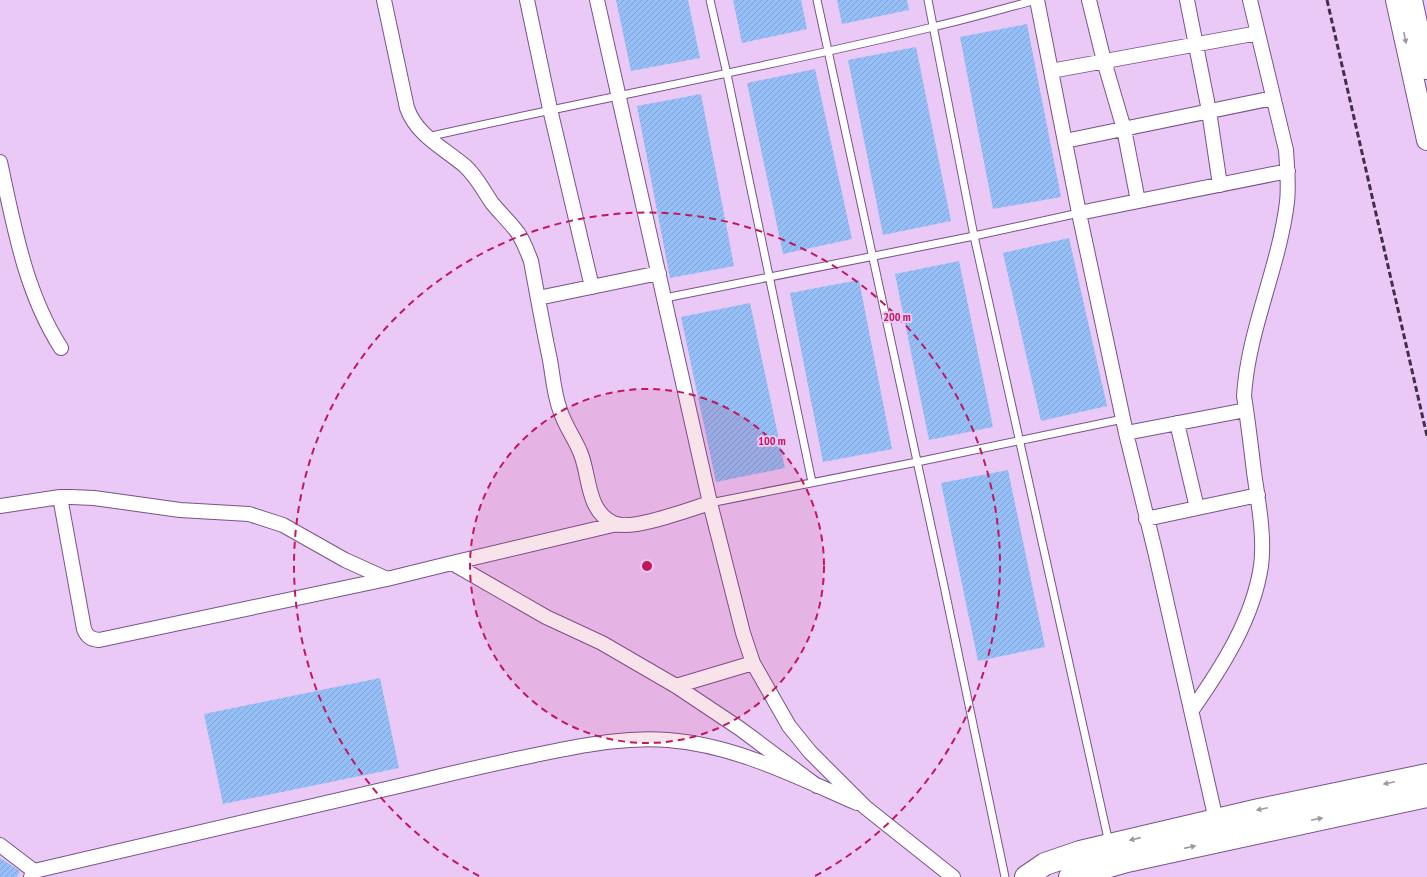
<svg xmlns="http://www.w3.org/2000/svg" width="1427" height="877" viewBox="0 0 1427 877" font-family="'PT Sans Narrow',sans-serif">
<defs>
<pattern id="building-hatch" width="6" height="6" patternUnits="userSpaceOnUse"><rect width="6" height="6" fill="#95bff6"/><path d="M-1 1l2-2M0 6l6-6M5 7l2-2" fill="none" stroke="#80a3d3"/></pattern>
</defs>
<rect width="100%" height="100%" fill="#eac9f7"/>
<path fill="url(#building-hatch)" d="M616 0H688L700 58 631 71Z
M733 0H801L807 29 742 43Z
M837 0H907L909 10 842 24Z
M1027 24 1061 197 993 209 960 37Z
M916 47 951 221 883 235 848 60Z
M815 69 852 239 783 254 747 83Z
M701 94 734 266 670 278 637 106Z
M1069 238 1107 406 1041 421 1003 253Z
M959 261 993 427 929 440 895 274Z
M859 280 892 449 823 462 790 293Z
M750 303 785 468 716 482 681 317Z
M1008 470 1045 647 978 661 941 483Z
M380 678 399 768 223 804 204 714Z
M0 858 20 871 17 877H0Z"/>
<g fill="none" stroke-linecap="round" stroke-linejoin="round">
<defs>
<path id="lane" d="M710 0 727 74 812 482
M817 0 943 581 1005 877
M928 0 974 236 1109 843
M427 137C595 99 765 68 933 27 968 19 1002 9 1036 0
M665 298 974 236 1079 213
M710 503 917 462 1123 419"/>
<path id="street" d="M384 0 407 108C417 136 444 148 465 166 477 177 483 190 492 203 500 213 510 222 518 233 524 242 527 251 531 261 537 294 543 327 550 360 553 377 554 394 560 410 565 427 577 441 582 457 590 481 588 514 616 524 635 530 690 509 710 503
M527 0 550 109 592 287
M597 0 710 503 743 633 753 663 789 726 810 752 865 807 953 877
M1037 0 1079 213 1126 433 1155 551 1216 820
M1089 0 1104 61 1124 129 1138 201
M1187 0 1209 111 1220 185
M1051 71 1258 33
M1065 141 1273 98
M0 162C14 226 25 292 61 348
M1079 213 1288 171
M538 298 659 273
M1177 423 1197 508
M1126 433 1246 410
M60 497 84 629C87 637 91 639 99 640L387 579 452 563 546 617 602 643 676 686 739 728 817 786
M0 506 60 497H71L94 498 180 510 249 514 283 525 345 560 387 579
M1146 519 1258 495
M452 563 617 524
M676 686 753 663
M1192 710C1222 667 1253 619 1261 566 1265 536 1258 501 1254 472 1251 447 1248 421 1244 396 1248 330 1279 268 1287 202 1289 185 1287 167 1286 150L1250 0
M0 845 34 871
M31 877 34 871C162 841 289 811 416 782 461 771 505 761 550 752 589 744 628 737 668 740 735 745 797 777 857 803"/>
<path id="secondary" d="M1396 0 1427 140
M1412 0 1427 69"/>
<path id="primary" d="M1026 877 1045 864 1080 852 1259 810 1427 775
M1070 877 1127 861 1427 796"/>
</defs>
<use href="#lane" stroke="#795488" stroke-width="9"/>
<use href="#street" stroke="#795488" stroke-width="16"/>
<use href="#secondary" stroke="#795488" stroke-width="22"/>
<use href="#primary" stroke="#795488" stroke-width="24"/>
<use href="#lane" stroke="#fff" stroke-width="7"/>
<use href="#street" stroke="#fff" stroke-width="14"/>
<use href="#secondary" stroke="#fff" stroke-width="20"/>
<use href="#primary" stroke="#fff" stroke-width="22"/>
<path stroke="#423049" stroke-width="3" stroke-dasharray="6 3" stroke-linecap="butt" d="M1327 0 1427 436"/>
</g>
<defs><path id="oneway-solid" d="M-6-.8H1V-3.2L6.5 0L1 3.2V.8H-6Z"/></defs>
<g fill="#9e97a0">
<use href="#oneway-solid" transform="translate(1405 38) rotate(78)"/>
<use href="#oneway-solid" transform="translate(1389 783) rotate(168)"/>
<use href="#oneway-solid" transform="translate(1262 809) rotate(168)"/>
<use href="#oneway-solid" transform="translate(1317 819) rotate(-12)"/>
<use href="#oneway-solid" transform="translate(1135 839) rotate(167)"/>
<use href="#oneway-solid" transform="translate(1190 847) rotate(-13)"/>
</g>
<circle cx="647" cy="566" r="177" fill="#c2185b" fill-opacity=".12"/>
<g fill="none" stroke="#c2185b" stroke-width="2" stroke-dasharray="7 5">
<circle cx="647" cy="566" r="177"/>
<path d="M479 876A353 353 0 1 1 815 876"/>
</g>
<circle cx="647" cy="566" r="6" fill="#c2185b" stroke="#eac9f7" stroke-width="2"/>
<g font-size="12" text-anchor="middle" font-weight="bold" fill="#c2185b" stroke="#eac9f7" stroke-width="4" stroke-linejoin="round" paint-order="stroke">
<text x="897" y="321">200 m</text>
<text x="772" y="445">100 m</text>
</g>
</svg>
